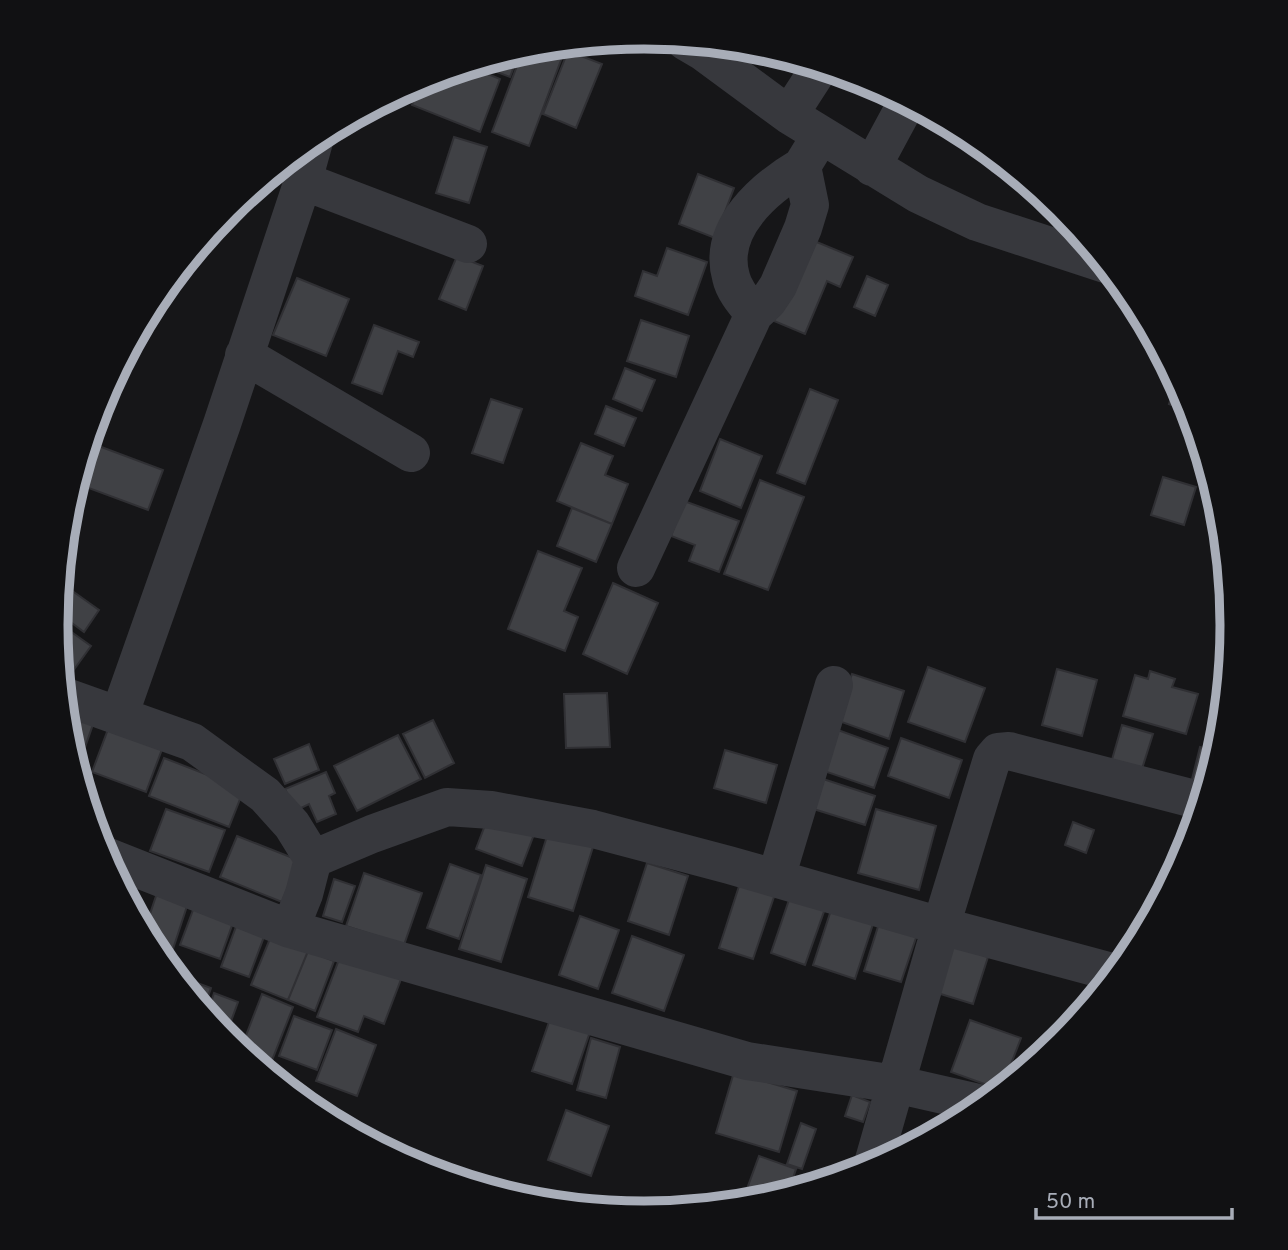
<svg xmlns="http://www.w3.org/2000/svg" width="1288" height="1250" viewBox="0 0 1288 1250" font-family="Overpass,sans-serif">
<rect width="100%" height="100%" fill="#161618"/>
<path fill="#404145" stroke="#303034" stroke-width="2" d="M567 44 529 146 492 132 523 50Z
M520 51 510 77 476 64Z
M568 51 602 64 576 128 543 114Z
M469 66 500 79 480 132 412 105 421 81Z
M418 82 410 102 393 95Z
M454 137 487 147 469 203 436 193Z
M998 159 1025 180 1021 187 992 171Z
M698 174 734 188 715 238 679 224Z
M1030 185 1060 209 1061 210 1027 191Z
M807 238 853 257 840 287 827 281 805 334 774 321Z
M667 248 707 262 688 315 635 296 643 271 657 276Z
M457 256 483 266 466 310 439 299Z
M867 276 888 285 875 316 854 307Z
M297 278 349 299 326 356 273 335Z
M641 320 689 336 676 377 627 361Z
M374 325 419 342 413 357 398 351 382 394 352 383Z
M625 368 655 380 642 411 613 399Z
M1177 380 1188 400 1191 411 1169 404Z
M810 389 838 400 805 484 777 473Z
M491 399 522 409 503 463 472 453Z
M606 406 636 418 624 446 595 434Z
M720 439 762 456 741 508 700 491Z
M88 442 163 470 148 510 75 483Z
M581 443 613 456 605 475 628 484 612 524 557 501Z
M1163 477 1196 487 1184 525 1151 515Z
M760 480 804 497 768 590 724 574Z
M684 501 739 521 719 572 689 561 695 545 671 536Z
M572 508 612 524 596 562 557 546Z
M538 551 582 568 564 611 578 617 565 651 508 629Z
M613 583 658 603 627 674 583 654Z
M64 585 99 610 84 632 57 612 59 592Z
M56 621 91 646 68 678 60 673Z
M1230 633H1231L1225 694 1213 690Z
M928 667 985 688 965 742 908 722Z
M1057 669 1097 680 1082 736 1042 725Z
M1150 671 1175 679 1172 687 1198 694 1186 734 1123 716 1135 675 1148 679Z
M852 674 904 691 889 739 836 720Z
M607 693 610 747 566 748 564 694Z
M63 701 97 713 77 770 67 739Z
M433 720 454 763 425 778 403 734Z
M110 724 164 744 146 792 92 772Z
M1122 725 1153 734 1141 772 1111 763Z
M835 729 888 748 874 788 821 770Z
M398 735 421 779 357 811 334 766Z
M901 738 962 760 949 798 888 776Z
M309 744 319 770 285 784 274 759Z
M1200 747 1217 752 1206 788 1191 783Z
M725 750 777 765 766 803 714 788Z
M164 758 244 789 229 827 149 796Z
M326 772 335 793 329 796 336 814 317 822 309 804 295 811 285 789Z
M817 777 875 796 865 825 807 807Z
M166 809 225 830 209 872 150 851Z
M876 809 936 826 919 890 858 873Z
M490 812 536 829 522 866 476 849Z
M1073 822 1094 830 1086 853 1065 845Z
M1186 823 1195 826 1187 850 1173 877 1166 874Z
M548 833 593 847 573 911 528 897Z
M237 836 298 860 282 902 220 877Z
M647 863 688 876 669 935 628 921Z
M450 864 481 875 459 939 427 928Z
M486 865 527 879 501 962 459 949Z
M364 873 422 893 404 945 346 926Z
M334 879 355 886 342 922 323 916Z
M740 883 775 894 753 959 719 948Z
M159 887 190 897 173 949 149 941 144 932Z
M792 891 827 903 805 965 771 953Z
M196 902 235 917 220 959 180 945Z
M833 904 875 918 855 979 813 965Z
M580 916 619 930 598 989 559 975Z
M881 917 919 929 901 982 864 971Z
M237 924 265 934 249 977 221 967Z
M271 936 308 951 288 1000 251 985Z
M632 936 684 955 664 1011 612 993Z
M947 943 988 957 973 1004 931 991Z
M308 951 334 961 315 1011 288 1000Z
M340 957 403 974 384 1024 364 1016 358 1032 317 1017Z
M160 958 184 967 179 981Z
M184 978 211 988 203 1011 182 984Z
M214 993 238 1002 225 1038 207 1015Z
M262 994 293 1007 267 1073 240 1051Z
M1079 1003 1088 1006 1069 1029Z
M294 1016 332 1030 317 1070 279 1056Z
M550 1019 590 1032 572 1084 532 1071Z
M970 1020 1021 1038 1001 1090 951 1072Z
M336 1029 376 1045 357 1096 316 1081Z
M591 1038 620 1047 606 1098 577 1090Z
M734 1072 797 1091 779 1152 716 1133Z
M852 1095 870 1102 863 1122 845 1116Z
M308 1107 384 1135 380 1147 317 1114Z
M566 1110 609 1126 591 1176 548 1160Z
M801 1123 816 1129 802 1169 787 1164Z
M759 1156 796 1169 788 1193 759 1202 744 1197Z"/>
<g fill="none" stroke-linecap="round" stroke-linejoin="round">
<path stroke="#37383d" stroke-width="38" d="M685 41 702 51 789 115 918 194 977 222 1105 264
M789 115 820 67
M872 167 907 102
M303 181 468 244
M754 314C745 303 734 291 731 277 717 228 765 188 802 166
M244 355 411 453
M636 568 754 314 768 301 778 286 803 228 810 205 802 166 821 135
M63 696 192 742 265 795 292 825 313 859 372 834 447 807 491 810 593 829 729 865 941 926 872 1167
M119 716 222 424 303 181 315 138
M103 855 290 929 747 1061 895 1084 983 1104
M776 878 834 685
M290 929 304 894 313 859
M1116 973 941 926 992 759 998 752 1009 751 1202 801"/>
</g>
<path d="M0 0H1288V1250H0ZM68 625a576 576 0 1 1 1152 0a576 576 0 1 1-1152 0Z" fill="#111113" fill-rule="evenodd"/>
<path fill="none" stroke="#a8adb8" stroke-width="9" d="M68 625a576 576 0 1 1 1152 0a576 576 0 1 1-1152 0Z"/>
<path d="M1036 1208v10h196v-10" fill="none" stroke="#a8adb8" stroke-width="3.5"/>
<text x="1046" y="1208" font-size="21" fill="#a8adb8" stroke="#111113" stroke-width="5" paint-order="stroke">50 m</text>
</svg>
